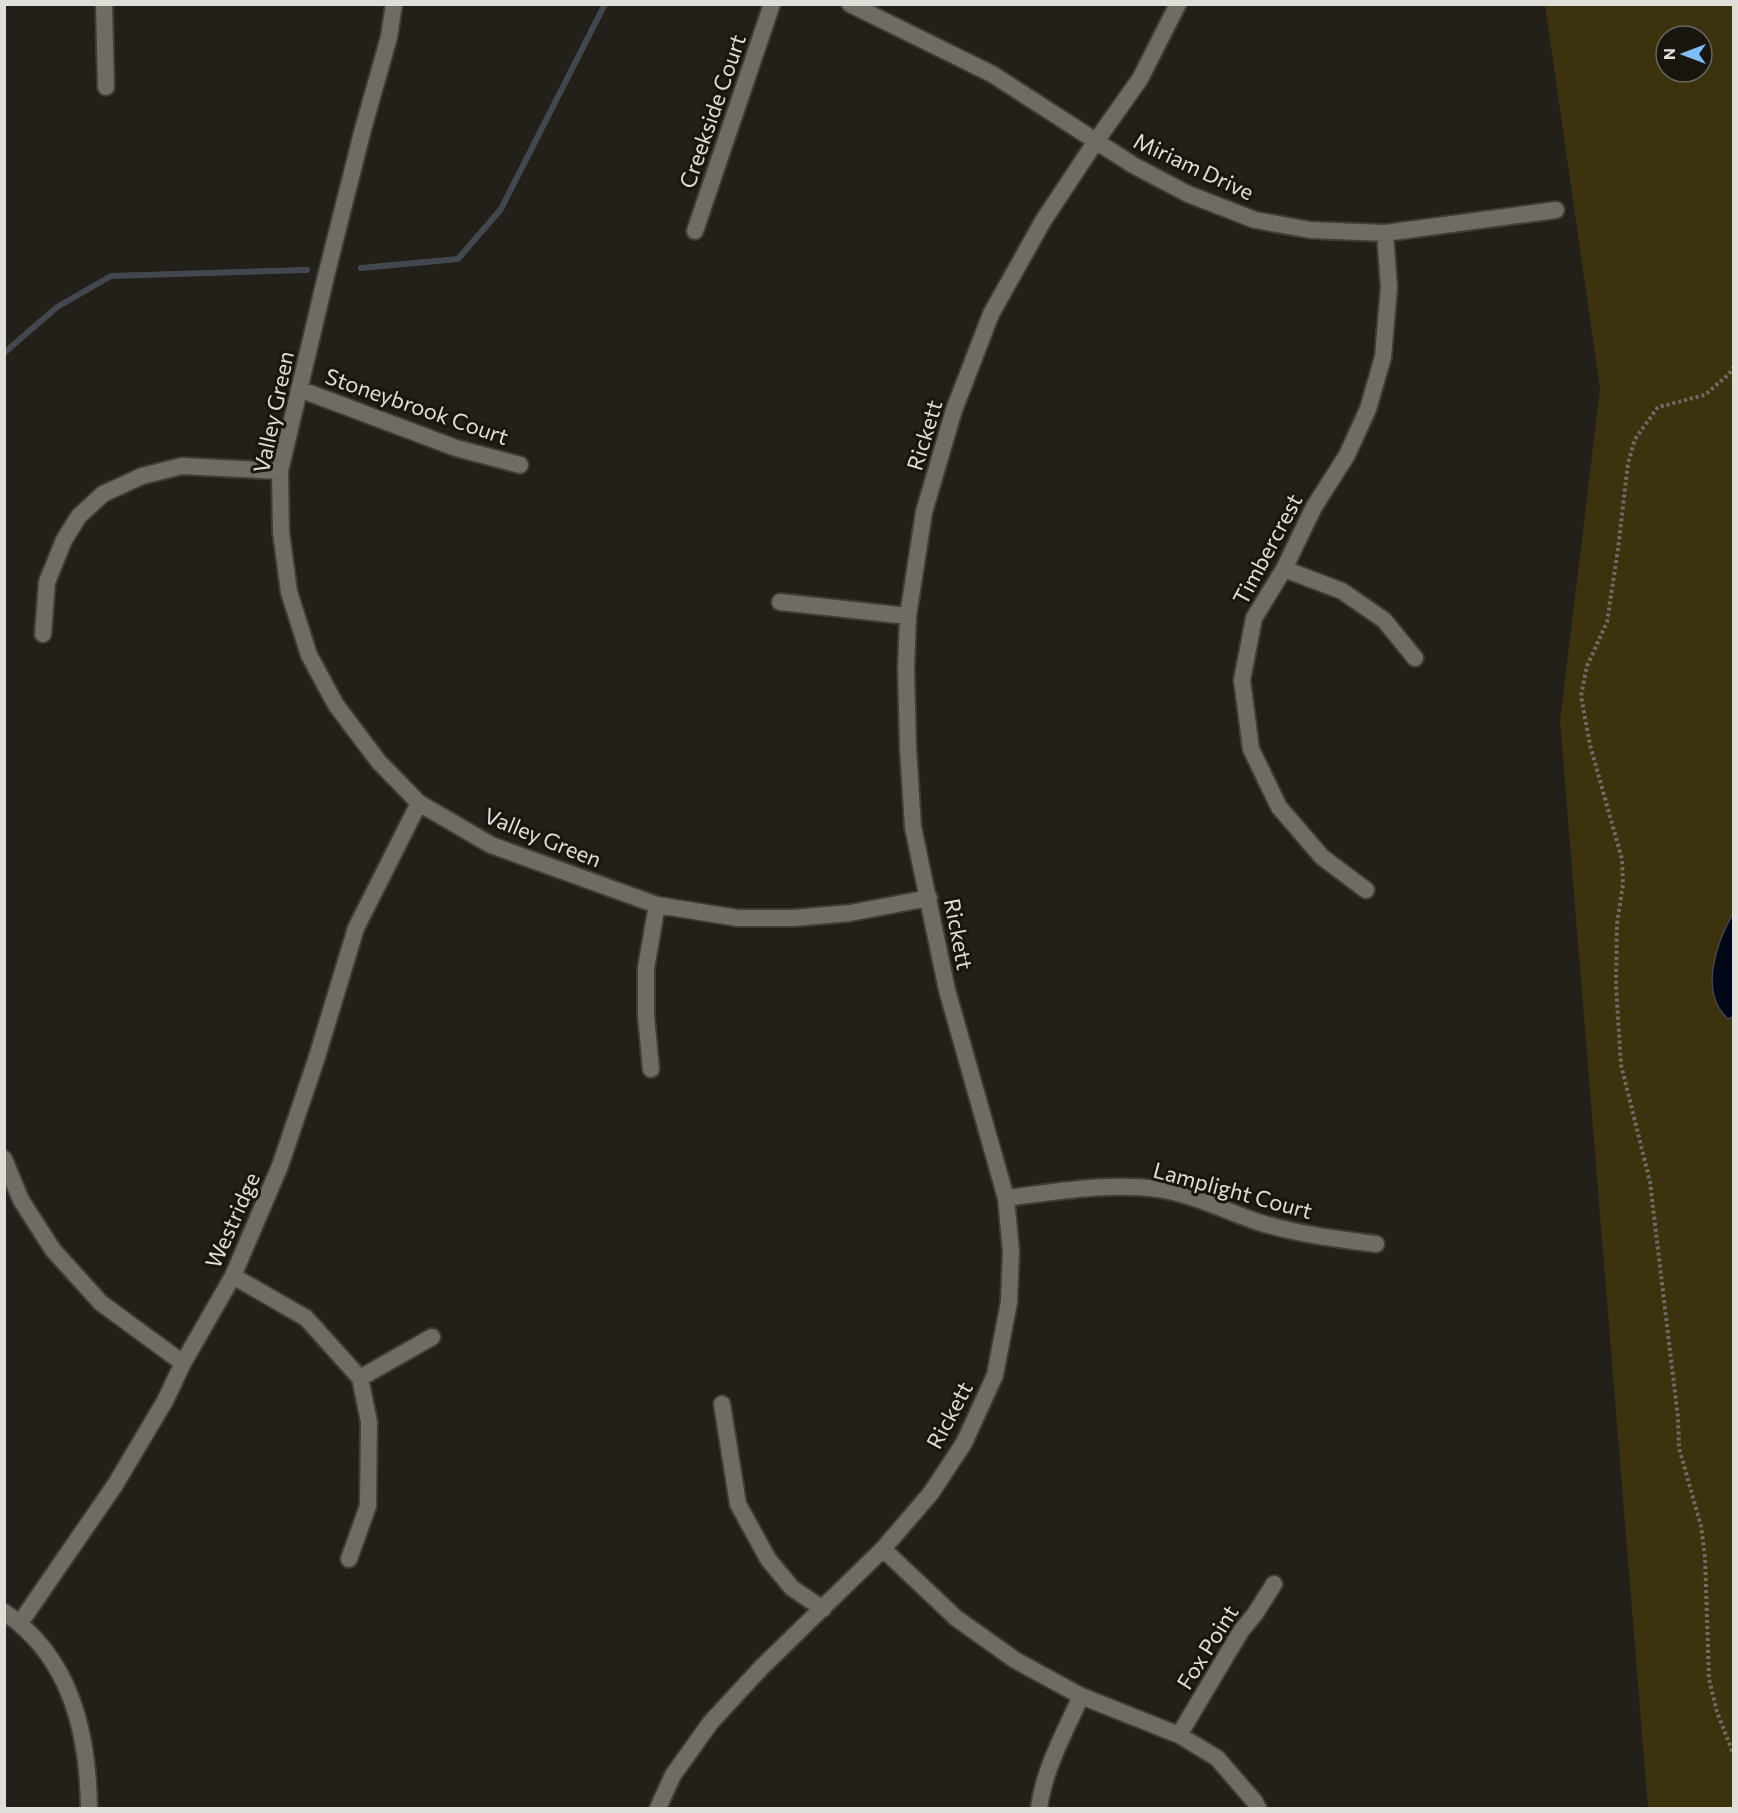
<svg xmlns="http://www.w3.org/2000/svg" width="1738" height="1813" viewBox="0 0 1738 1813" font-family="Commissioner,sans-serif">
<rect width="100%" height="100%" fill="#222018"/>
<path fill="#3d320e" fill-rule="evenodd" d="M1545 5H1733V1808H1648L1560 721 1600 389ZM1666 36H1702V72H1666Z"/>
<path fill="#000716" stroke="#434850" stroke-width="1.5" d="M1733 913V1017L1728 1019C1698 992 1717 942 1733 913Z"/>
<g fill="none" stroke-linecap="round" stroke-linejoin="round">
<path stroke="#434850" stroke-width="6" d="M361 268 458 259 501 209 605 4
M4 353 57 307 111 276 307 270"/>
<defs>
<path id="minor" d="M104 4 106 87
M394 4 389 37 363 129 326 276 280 471 281 532 289 592 309 655 336 705 379 762 419 803 491 845 657 905 738 918H794L850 913 929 898
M850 4 992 74 1133 165 1188 194 1255 220 1310 230 1385 233 1556 210
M695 231 772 4
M299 389 456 448 520 465
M1284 569 1342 591 1384 620 1415 658
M780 602 908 616
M43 634 47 582 64 540 79 516 103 494 142 476 182 466 280 471
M1366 890 1322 857 1279 807 1251 749 1242 680 1254 618 1284 569 1314 507 1347 455 1368 409 1383 357 1389 287 1385 233
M651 1069 646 1016V968L657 905
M4 1159 21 1200 53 1250 101 1303 183 1363
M1006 1198C1056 1192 1107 1182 1158 1189 1193 1194 1225 1211 1258 1222 1297 1234 1336 1239 1376 1244
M233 1276 306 1318 360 1378 369 1422 368 1506 349 1559
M360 1378 432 1337
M722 1404 738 1504 768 1559 792 1588 823 1609
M883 1549 956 1618 1015 1660 1081 1696 1179 1735 1217 1758 1255 1802 1258 1808
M4 1612C71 1657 88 1733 89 1808
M20 1623 115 1485 165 1401 183 1363 233 1276 280 1166 316 1060 356 928 419 803
M1179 1735 1241 1631 1255 1614 1274 1584
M658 1808 673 1775 711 1722 762 1667 883 1549 931 1493 964 1443 995 1375 1009 1302 1011 1252 1006 1198 947 990 913 827 908 748 906 669 908 616 924 512 954 410 991 314 1043 221 1096 141 1140 79 1178 4
M1039 1808C1044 1769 1065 1732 1081 1696"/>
</defs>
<use href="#minor" stroke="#3f3c37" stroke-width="20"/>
<path stroke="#6e6c65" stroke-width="4" stroke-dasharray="3 3" stroke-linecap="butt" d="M1734 366 1729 374 1705 395 1658 407 1635 439 1628 463 1618 549 1607 622 1587 666 1581 696 1590 745 1622 859 1623 884 1617 924 1616 985 1621 1065 1650 1182 1678 1418 1679 1448 1701 1526 1705 1557 1709 1679 1717 1712 1734 1756"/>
<use href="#minor" stroke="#6f6c63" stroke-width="16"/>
</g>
<g text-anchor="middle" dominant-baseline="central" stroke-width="6" stroke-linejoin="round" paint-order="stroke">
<g font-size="22" fill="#e0ded9" stroke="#19160f">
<text transform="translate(712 111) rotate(-71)">Creekside Court</text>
<text transform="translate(1194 166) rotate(25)">Miriam Drive</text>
<text transform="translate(417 406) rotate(19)">Stoneybrook Court</text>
<text transform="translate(273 412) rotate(-78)">Valley Green</text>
<text transform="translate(924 435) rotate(-73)">Rickett</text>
<text transform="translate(1267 549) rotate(-62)">Timbercrest</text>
<text transform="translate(543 837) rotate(22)">Valley Green</text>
<text transform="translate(959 934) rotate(79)">Rickett</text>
<text transform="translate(1233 1190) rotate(15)">Lamplight Court</text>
<text transform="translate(232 1220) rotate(-66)">Westridge</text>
<text transform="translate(949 1415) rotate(-62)">Rickett</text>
<text transform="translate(1207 1647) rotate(-58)">Fox Point</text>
</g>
</g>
<rect width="1738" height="1813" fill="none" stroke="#e0ded9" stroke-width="12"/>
<g transform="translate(1684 54) rotate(270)"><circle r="28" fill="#19160f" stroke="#696660" stroke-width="1.5"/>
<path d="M0-4.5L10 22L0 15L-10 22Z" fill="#7fbdf9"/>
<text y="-9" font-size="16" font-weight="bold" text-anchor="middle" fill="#e0ded9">N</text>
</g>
</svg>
